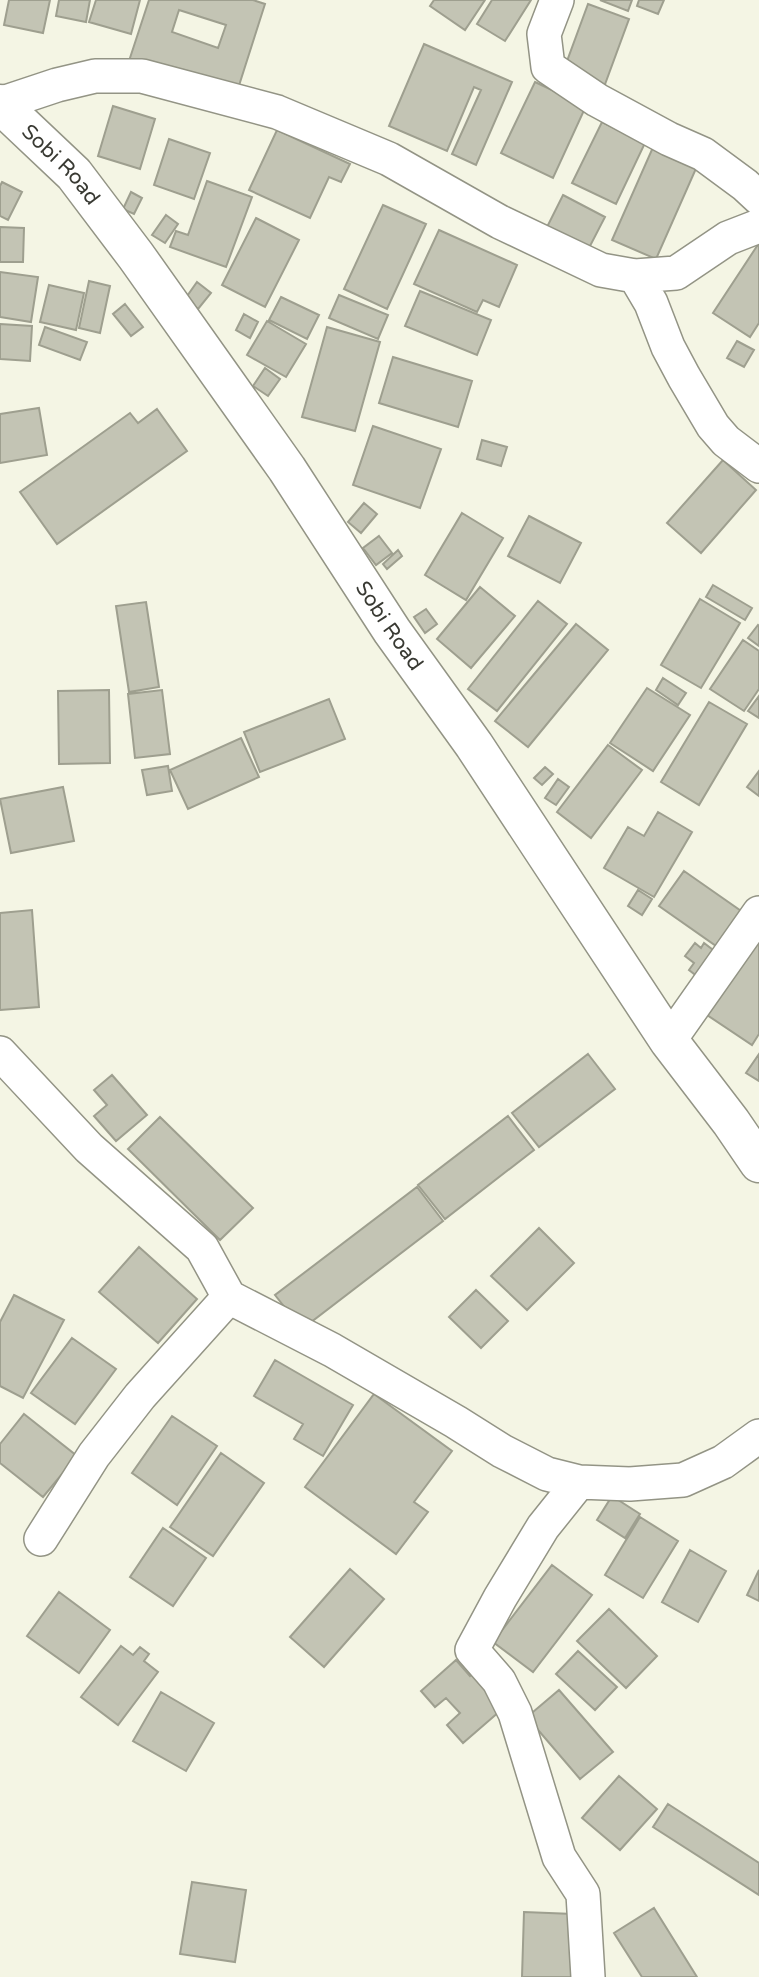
<svg xmlns="http://www.w3.org/2000/svg" width="759" height="1977" viewBox="0 0 759 1977" font-family="'Varela Round',sans-serif">
<rect width="100%" height="100%" fill="#f4f5e4"/>
<path fill="#c3c4b4" stroke="#9e9f8f" stroke-width="2" fill-rule="evenodd" d="M9 0H50L43 33 4 25Z
M59 0H90L86 22 56 16Z
M96 0H140L131 34 89 22Z
M149 0H253L265 4 235 98 128 64ZM179 10 226 25 218 48 172 32Z
M434 0H485L465 30 430 6Z
M492 0H531L505 41 477 24Z
M600 0H632L628 11Z
M639 0H664L658 14 637 6Z
M588 4 629 19 604 87 563 72Z
M424 44 512 82 476 165 452 154 481 90 474 87 447 151 389 126Z
M535 82 586 106 553 178 501 153Z
M113 106 155 119 140 169 98 156Z
M602 122 645 143 616 204 572 183Z
M277 130 350 164 341 182 329 177 310 218 249 190Z
M169 139 210 153 194 199 154 185Z
M654 145 698 164 656 259 612 240Z
M207 181 252 197 226 267 170 247 176 231 188 235Z
M2 182 22 192 8 220 0 216V186Z
M131 192 142 198 134 214 123 209Z
M563 195 605 217 589 248 547 227Z
M383 205 426 224 387 309 344 289Z
M166 215 178 224 165 243 152 235Z
M256 218 299 240 265 307 222 285Z
M0 227 24 228 23 262H0Z
M439 230 517 265 499 307 483 300 477 312 414 284Z
M759 243V323L750 337 713 313Z
M0 272 38 277 31 322 0 317Z
M89 281 110 286 100 333 79 328Z
M197 282 211 293 198 309 185 299Z
M49 285 84 293 76 330 40 322Z
M420 291 491 320 477 355 405 326Z
M339 295 388 315 378 339 329 318Z
M281 297 319 315 307 339 269 320Z
M125 304 143 327 131 336 113 314Z
M244 314 258 322 250 338 236 330Z
M267 321 306 344 286 377 247 355Z
M0 324 32 326 30 361 0 359Z
M45 327 87 342 80 360 39 345Z
M327 327 380 342 355 431 302 417Z
M737 341 754 350 744 367 727 358Z
M393 357 472 381 458 427 379 403Z
M265 368 280 379 268 396 253 386Z
M39 408 47 455 0 463V414Z
M157 409 187 451 57 544 20 492 130 413 138 423Z
M373 426 441 449 420 508 353 485Z
M482 440 507 447 501 466 477 459Z
M723 460 756 490 701 553 667 523Z
M364 503 377 514 361 533 348 522Z
M462 513 503 538 466 600 425 575Z
M529 516 581 543 560 583 508 556Z
M379 536 392 553 376 565 363 548Z
M398 550 402 556 387 569 383 564Z
M713 585 752 608 745 620 706 597Z
M480 587 515 616 471 668 437 639Z
M700 599 740 623 701 688 661 665Z
M538 601 567 624 497 711 468 689Z
M146 602 159 687 129 692 116 606Z
M426 609 437 624 425 633 414 617Z
M576 624 608 650 528 747 495 721Z
M758 625 759 626V646L748 638Z
M743 640 759 651V689L744 711 710 689Z
M663 678 686 693 678 705 656 690Z
M647 688 690 715 653 771 610 743Z
M109 690 110 763 59 764 58 691Z
M162 690 170 754 135 758 128 694Z
M759 696V718L748 711Z
M329 699 345 739 260 772 244 732Z
M709 702 747 724 699 805 661 782Z
M241 738 259 777 188 809 170 770Z
M608 745 642 770 591 838 557 812Z
M168 766 172 791 147 795 142 770Z
M545 767 553 774 542 785 534 778Z
M759 771V796L747 787Z
M558 779 569 787 556 805 545 798Z
M63 787 74 841 11 853 0 799Z
M658 812 692 832 654 897 604 868 628 827 644 836Z
M684 871 744 913 719 948 659 906Z
M638 890 652 899 642 915 628 906Z
M32 910 39 1007 0 1010V913Z
M759 939V1034L752 1045 704 1013Z
M695 943 701 948 704 943 717 953 698 977 689 970 694 963 685 956Z
M588 1054 615 1089 539 1147 512 1113Z
M759 1054V1081L746 1073Z
M112 1075 147 1115 116 1141 94 1116 107 1105 94 1090Z
M508 1116 534 1150 445 1219 418 1185Z
M160 1117 253 1208 220 1240 128 1149Z
M417 1187 443 1221 302 1329 275 1295Z
M539 1228 574 1263 527 1310 491 1276Z
M139 1247 197 1299 158 1343 99 1292Z
M476 1290 508 1321 481 1348 449 1317Z
M14 1295 64 1320 23 1398 0 1386V1322Z
M72 1338 116 1369 75 1424 31 1393Z
M275 1360 353 1405 323 1456 294 1439 303 1424 254 1396Z
M374 1394 452 1451 414 1502 428 1512 396 1554 305 1487Z
M24 1414 77 1456 43 1497 0 1463V1444Z
M172 1416 217 1446 177 1505 132 1473Z
M221 1453 264 1483 213 1556 170 1527Z
M612 1496 640 1514 625 1538 597 1520Z
M640 1517 678 1541 643 1598 605 1575Z
M163 1528 206 1558 173 1606 130 1577Z
M690 1550 726 1571 698 1622 662 1602Z
M552 1565 592 1595 533 1672 493 1642Z
M350 1569 384 1599 324 1667 290 1637Z
M759 1570V1601L747 1595Z
M59 1592 110 1630 79 1673 27 1636Z
M609 1609 657 1656 626 1688 577 1641Z
M121 1646 133 1655 140 1647 149 1654 144 1661 158 1672 118 1725 81 1697Z
M578 1651 617 1687 595 1710 556 1674Z
M456 1660 470 1676 476 1671 507 1705 463 1743 447 1725 460 1713 446 1698 435 1707 421 1691Z
M559 1690 613 1752 580 1779 527 1717Z
M161 1692 214 1723 186 1771 133 1741Z
M619 1776 657 1809 620 1850 582 1818Z
M668 1804 759 1863V1895L653 1827Z
M192 1882 246 1890 235 1962 180 1954Z
M654 1908 697 1977H642L614 1933Z
M524 1912 573 1914 571 1977H522Z"/>
<g fill="none" stroke-linecap="round" stroke-linejoin="round">
<defs>
<path id="minor" d="M557 0 544 34 548 67 597 100 669 139 703 154 745 185 759 198
M0 104 57 85 95 76H142L277 112 389 159 500 222 601 270 635 276 676 273 728 238 759 226
M635 276 651 303 668 347 684 377 713 426 726 441 759 466
M669 1041 759 913
M0 1053 89 1148 202 1248 229 1297 332 1350 456 1422 502 1451 547 1474 579 1482 630 1484 683 1480 723 1462 759 1436
M579 1482 543 1527 500 1598 472 1650 499 1681 515 1713 559 1857 583 1894 588 1977
M41 1539 94 1455 140 1396 229 1297"/>
<g id="highway">
<path id="s1" d="M0 104 74 174 136 256 287 469 392 631 474 745 669 1041 731 1122 759 1163"/>
</g>
</defs>
<use href="#minor" stroke="#939485" stroke-width="36"/>
<use href="#highway" stroke="#939485" stroke-width="41"/>
<use href="#minor" stroke="#fff" stroke-width="33"/>
<use href="#highway" stroke="#fff" stroke-width="38"/>
</g>
<g text-anchor="middle" dominant-baseline="central" stroke-width="5" stroke-linejoin="round" paint-order="stroke">
<g font-size="21" fill="#393a33" stroke="#f4f5e4">
<text stroke="none"><textPath href="#s1" startOffset="86">Sobi Road</textPath></text>
<text stroke="none"><textPath href="#s1" startOffset="653">Sobi Road</textPath></text>
</g>
</g>
</svg>
